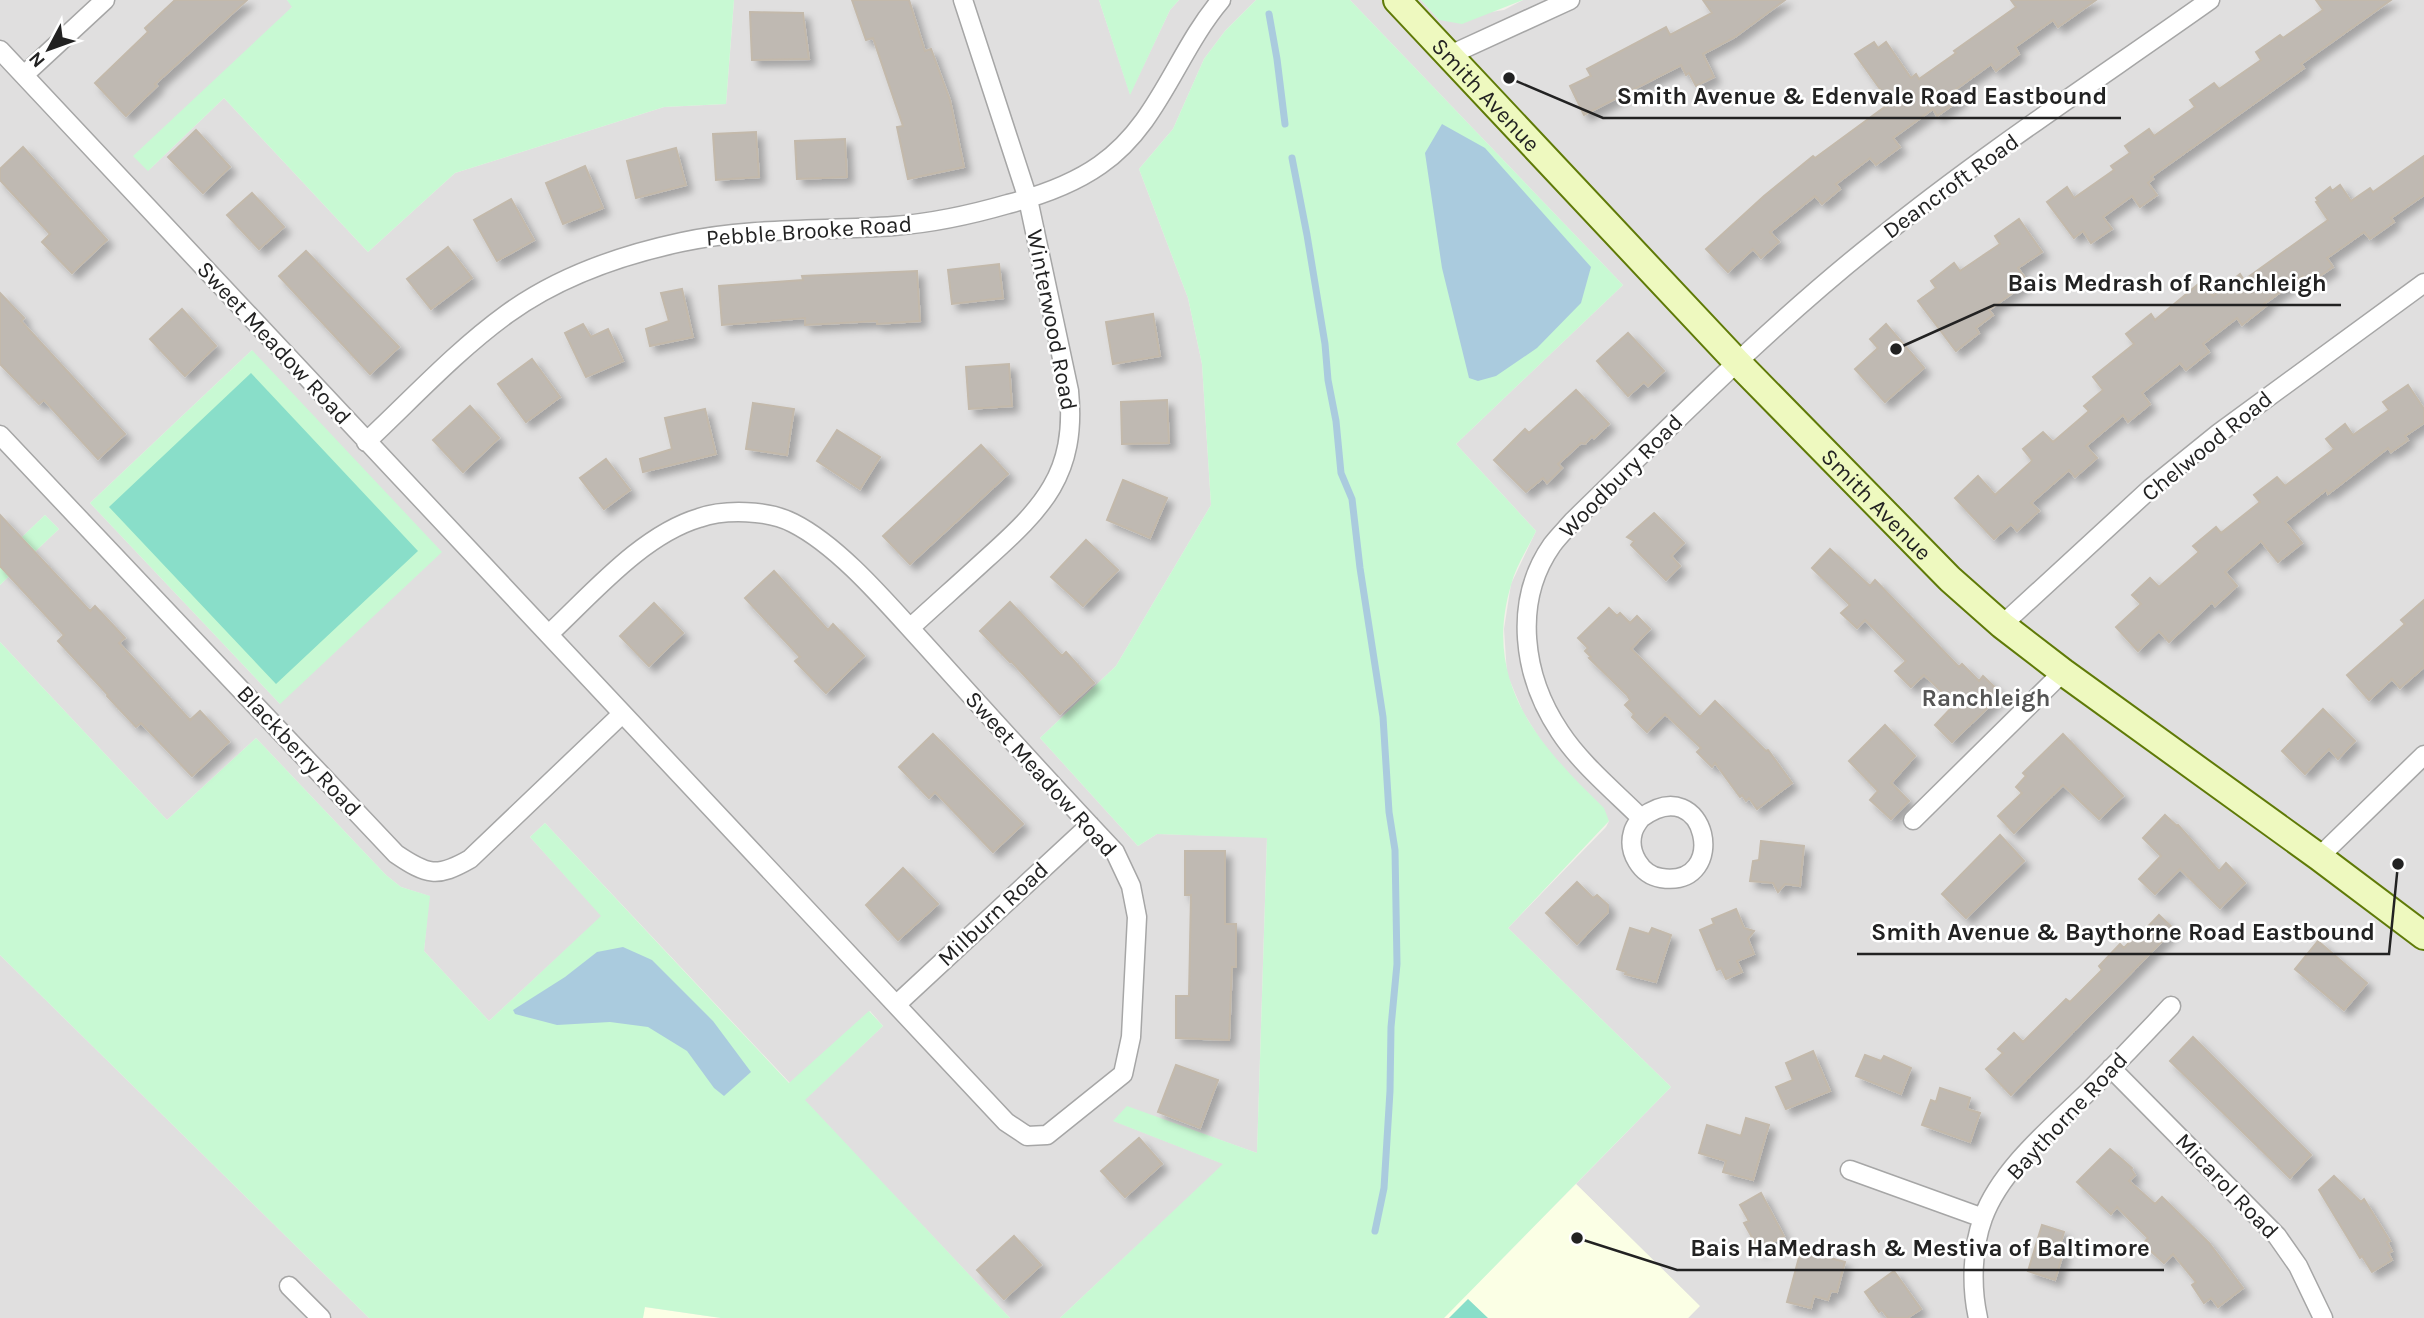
<svg xmlns="http://www.w3.org/2000/svg" width="2424" height="1318" viewBox="0 0 2424 1318" font-family="Karla,sans-serif">
<defs>
<filter id="shadow"><feDropShadow dx="6" dy="6" stdDeviation="3.5" flood-color="#0004"/></filter>
</defs>
<rect width="100%" height="100%" fill="#f2f0e9"/>
<path fill="#e0dfdf" fill-rule="evenodd" d="M0 0H287L293 6 148 171 224 98 368 252 455 173 664 107 726 104 734 0H1099L1130 94 1170 10 1179 0H1256L1225 31 1204 59 1173 129 1139 169 1188 298 1202 364 1211 505 1116 666 1040 738 1138 846 1157 834 1267 837 1257 1153 1127 1107 1114 1121 1224 1164 1060 1318H1010L804 1100 883 1026 870 1011 790 1083 545 823 530 837 602 916 489 1021 424 951 429 896 401 887 386 875 256 738 167 820 0 642V585L59 529 45 515 0 558ZM252 350 280 704 90 503Z
M1350 0H1421L1439 20 1504 10 1523 0H2424V1318H1688L1699 1306 1576 1184 1671 1087 1508 928 1606 827 1609 821 1544 746 1523 712 1507 674 1504 629 1511 584 1536 531 1456 444 1623 285Z
M0 955 369 1318H0Z"/>
<path fill="#fbffe5" d="M1576 1184 1700 1306 1688 1318H1444Z
M644 1307 721 1318H643Z"/>
<path fill="#c8f9d3" d="M287 0H734L726 104 664 107 455 173 368 252 224 98 148 171 133 156 292 7Z
M1099 0H1179L1170 10 1130 95Z
M1256 0H1350L1623 285 1456 444 1536 531C1528 548 1516 566 1511 585 1482 683 1539 745 1604 808L1609 821 1508 928 1671 1087 1444 1318H1060L1223 1164 1113 1121 1127 1106 1257 1153 1267 838 1157 834 1138 846 1040 738 1116 666 1211 505 1202 364 1188 298 1139 169 1173 129 1204 59 1225 31Z
M1421 0H1523L1462 24 1439 20Z
M252 350 442 552 280 704 90 503Z
M45 515 59 529 0 585V558Z
M0 642 167 820 256 738 386 875 401 887 430 896 424 951 489 1021 601 916 530 837 545 823 789 1083 869 1011 883 1026 805 1100 1010 1318H721L645 1307 643 1318H369L0 955Z"/>
<path fill="#89dec9" d="M251 373 418 551 276 684 109 507Z
M1468 1299 1488 1318H1449Z"/>
<path fill="#aacbde" d="M1442 124 1485 148 1591 267 1581 303 1537 348 1496 376 1478 381 1469 378 1442 268 1425 153Z
M623 947 652 960 713 1021 751 1072 724 1096 714 1088 687 1051 648 1027 610 1022 557 1025 515 1014 513 1010 565 977 597 952Z"/>
<g fill="none" stroke-linecap="round" stroke-linejoin="round">
<path stroke="#aacbde" stroke-width="7" d="M1269 14 1277 59 1285 124
M1292 158 1307 235 1325 344 1328 380 1336 421 1341 473 1352 499 1360 568 1383 717 1389 812 1395 850 1397 964 1391 1027 1390 1091 1384 1188 1375 1231"/>
</g>
<path fill="#bfb9b2" stroke="#c3b9ab" stroke-width="2" filter="url(#shadow)" d="M175 0H247L155 84 157 86 126 116 95 83 148 32 145 28Z
M852 0H909L925 51 931 49 950 100 964 167 908 179 897 127 903 126 873 38 866 40Z
M1703 0H1785L1735 37 1703 54 1714 77 1696 86 1689 73 1686 75 1681 65 1584 115 1570 86 1591 76 1587 69 1666 27 1670 35 1712 13Z
M2011 0H2096L2058 27 2053 20 2015 47 2019 54 1996 71 1991 64 1955 90 1961 99 1937 116 1933 109 1893 138 1900 147 1876 165 1870 158 1836 184 1840 189 1822 204 1815 196 1770 232 1779 242 1761 258 1753 249 1728 272 1706 249 1764 196 1813 156 1815 158 1890 103 1855 54 1874 42 1878 48 1886 42 1911 78 1916 74 1919 79 1956 53 1954 51 2016 7Z
M2316 0H2391L2301 64 2304 68 2151 177 2153 179 2148 183 2157 195 2140 207 2132 196 2103 217 2112 229 2091 243 2083 231 2074 238 2047 202 2067 187 2074 198 2114 170 2111 166 2130 153 2125 146 2149 129 2154 136 2195 107 2190 100 2214 83 2219 89 2261 60 2256 52 2280 35 2283 38 2323 10Z
M750 12 803 13 809 59 752 60Z
M196 130 230 167 203 193 168 157Z
M756 132 759 177 716 180 713 134Z
M845 139 847 177 797 179 795 141Z
M23 147 107 240 72 273 42 242 50 234 0 180V169Z
M676 148 686 185 636 198 627 161Z
M2424 156V195L2391 218 2394 222 2370 239 2364 232 2327 258 2333 267 2308 284 2303 276 2264 304 2266 306 2242 325 2237 318 2203 344 2209 352 2186 370 2180 363 2142 393 2150 404 2128 422 2123 415 2086 446 2097 458 2075 477 2069 470 2031 503 2039 511 2017 531 2011 524 1994 539 1955 498 1978 476 1995 495 2031 462 2032 460 2023 449 2043 432 2053 442 2089 411 2084 406 2103 390 2093 377 2134 344 2126 334 2151 314 2155 320 2202 281 2213 296 2240 274 2244 280 2328 220 2316 202 2318 201 2316 198 2330 187 2332 191 2340 185 2351 201 2370 188 2373 192Z
M585 166 603 208 563 224 546 183Z
M252 193 284 227 259 249 227 215Z
M511 199 534 240 497 261 474 220Z
M2019 219 2042 252 2018 268 2028 282 1989 310 1993 315 1976 328 1979 333 1956 351 1918 301 1936 288 1931 281 1954 263 1960 271 2000 244 1995 236Z
M448 247 472 278 431 309 407 279Z
M306 251 399 347 370 374 279 276Z
M999 264 1003 298 952 304 948 270Z
M917 271 920 321 877 324V321L805 325V318L722 325 719 286 803 280 802 276Z
M682 289 693 337 650 346 646 329 669 321 661 293Z
M0 293 24 318 21 321 125 434 98 459 44 400 39 404 0 364Z
M182 309 216 346 185 376 150 339Z
M1153 314 1160 356 1113 364 1106 322Z
M583 324 591 337 608 329 623 361 586 377 565 333Z
M1886 324 1924 368 1885 402 1855 369 1878 348 1870 339Z
M1628 333 1664 371 1648 386 1644 382 1628 396 1597 361Z
M532 359 560 397 526 422 498 384Z
M1009 364 1012 406 969 409 966 367Z
M2408 385 2424 409V423L2405 436 2408 440 2391 452 2388 448 2328 494 2326 490 2285 522 2302 543 2278 562 2261 541 2225 572 2237 586 2215 606 2212 602 2169 642 2159 631 2138 651 2116 627 2141 604 2132 595 2150 578 2159 587 2199 552 2193 546 2216 527 2221 533 2260 502 2254 495 2277 477 2285 486 2334 449 2326 439 2345 424 2353 435 2389 410 2383 402Z
M1576 390 1609 424 1594 438 1592 436 1585 444 1581 443 1558 464 1562 468 1547 483 1543 478 1526 492 1494 460 1525 429 1529 433Z
M1167 400 1169 443 1122 444 1121 402Z
M753 403 794 409 787 455 746 449Z
M470 406 499 438 463 472 433 440Z
M705 409 716 454 643 472 640 459 672 449 665 418Z
M837 430 880 457 860 489 817 461Z
M981 445 1008 474 910 564 883 536Z
M606 459 630 490 604 509 580 478Z
M1123 480 1167 498 1150 538 1107 520Z
M1654 513 1684 543 1671 556 1680 566 1666 580 1631 545 1634 541 1627 537Z
M0 515 90 611 95 606 125 638 119 643 190 720 200 711 229 742 192 776 141 723 136 727 107 696 108 695 58 641 64 635 0 566Z
M1086 540 1118 570 1083 606 1051 577Z
M1830 549 1870 586 1875 580 1959 667 1962 664 1979 681 1983 676 2002 694 1952 742 1935 725 1955 704 1924 675 1911 687 1895 671 1906 661 1865 620 1857 628 1841 613 1850 605 1812 568Z
M774 571 828 630 833 624 864 656 826 693 795 661 800 657 745 598Z
M2424 600V667L2400 688 2392 679 2369 700 2347 675 2405 624 2401 620Z
M1010 602 1062 656 1066 652 1094 683 1060 714 1011 661 1010 662 980 631Z
M654 603 683 633 649 666 620 636Z
M1609 608 1617 616 1620 613 1630 623 1637 616 1650 629 1631 649 1700 717 1715 701 1766 751 1768 750 1792 783 1757 809 1749 798 1746 801 1742 795 1740 797 1715 763 1712 767 1697 752 1701 748 1665 714 1647 732 1632 717 1634 714 1625 705 1630 700 1627 695 1589 658 1591 657 1585 651 1588 648 1578 638Z
M2323 709 2355 741 2338 759 2329 749 2305 774 2282 751Z
M1885 725 1915 756 1891 783 1909 801 1891 819 1870 800 1878 791 1849 761Z
M933 734 1023 824 993 852 935 792 929 798 899 767Z
M2063 734 2123 796 2099 819 2063 785 2014 833 1998 816 2022 793 2016 787 2026 776 2023 773Z
M2165 815 2177 826 2178 825 2219 871 2226 863 2245 883 2220 908 2180 869 2155 894 2139 879 2161 856 2143 838Z
M2000 835 2024 861 1966 918 1942 894Z
M1761 841 1804 846 1800 886 1785 884 1778 892 1773 883 1750 881 1753 861 1759 860Z
M1185 851H1225V924H1236V967H1232L1229 1040 1176 1038V996H1189L1191 895H1185Z
M903 868 938 904 898 940 866 905Z
M1577 882 1593 898 1597 895 1608 905V912L1577 944 1546 913Z
M1736 909 1744 928 1754 931 1748 939 1754 954 1737 961 1742 972 1726 979 1721 968 1717 970 1700 930 1714 924 1712 919Z
M2159 915 2174 929 2011 1095 1986 1069 2003 1053 1998 1049 2014 1033 2023 1042 2066 999 2070 1002 2102 970 2099 966 2120 944 2124 948 2136 935 2138 937Z
M1630 928 1649 934 1652 928 1671 935 1656 982 1625 974 1626 972 1617 969Z
M2318 941 2367 983 2344 1010 2295 969Z
M2193 1037 2311 1155 2290 1178 2170 1061Z
M1813 1051 1830 1091 1786 1109 1776 1087 1793 1080 1786 1063Z
M1865 1055 1881 1061 1884 1056 1911 1068 1901 1094 1856 1076Z
M1176 1065 1218 1080 1200 1128 1158 1112Z
M1940 1088 1970 1098 1967 1109 1980 1113 1970 1142 1922 1125 1931 1100 1936 1102Z
M1746 1118 1769 1125 1753 1180 1723 1172 1726 1161 1699 1153 1707 1125 1741 1136Z
M1139 1138 1162 1164 1125 1197 1101 1171Z
M2110 1149 2132 1168 2131 1169 2135 1175 2129 1181 2155 1204 2162 1197 2209 1243 2243 1288 2218 1307 2211 1298 2204 1303 2192 1285 2196 1282 2173 1254 2164 1263 2143 1244 2148 1238 2117 1207 2111 1214 2077 1182Z
M2334 1176 2361 1202 2364 1199 2390 1241 2387 1242 2392 1251 2388 1253 2392 1260 2372 1272 2362 1256 2360 1258 2319 1190Z
M1761 1193 1784 1236 1759 1250 1744 1223 1749 1221 1740 1205Z
M2042 1225 2064 1232 2059 1249 2064 1251 2055 1280 2028 1271Z
M1014 1236 1041 1265 1004 1299 977 1270Z
M1801 1250 1845 1262 1837 1292 1831 1291 1828 1300 1814 1296 1811 1308 1787 1302Z
M1894 1271 1921 1309 1907 1318H1888L1882 1310 1879 1312 1865 1292Z"/>
<g fill="none" stroke-linecap="round" stroke-linejoin="round">
<defs>
<path id="minor" d="M0 50 1006 1122 1027 1136 1047 1135 1123 1074 1131 1037 1137 917 1131 886 1115 852C1052 785 990 717 928 648 891 608 841 547 793 523 768 510 725 509 699 518 642 535 592 594 549 634
M1450 55 1570 0
M24 75 105 0
M0 435 396 854C427 875 437 878 470 859L622 714
M366 442C412 399 456 351 507 314 558 277 621 255 682 242 751 227 824 231 894 226 932 223 970 215 1008 204 1039 196 1073 184 1100 165 1159 124 1176 53 1221 0
M2002 625 2151 488 2219 433 2424 283
M910 628C935 605 960 583 985 560 1043 508 1077 474 1069 391L1028 199 963 0
M1641 818C1638 822 1634 828 1633 832 1627 852 1641 875 1661 878 1731 889 1707 769 1641 818 1614 791 1581 764 1560 732 1523 677 1512 602 1552 545 1558 537 1566 529 1573 521 1673 424 1771 324 1880 238 1985 153 2100 78 2210 0
M1913 820 2063 672
M2319 857 2424 755
M897 1004 1090 825
M2111 1068 2277 1236 2298 1266 2323 1318
M1850 1170 1983 1218
M289 1286 321 1318
M1978 1318C1971 1287 1972 1248 1983 1218 2000 1170 2053 1126 2089 1091 2117 1063 2144 1035 2171 1006"/>
<g id="secondary">
<path id="s1" d="M1397 0 1737 362 1950 579 2002 625 2063 672 2319 857 2424 936"/>
</g>
</defs>
<use href="#minor" stroke="#a6a6a6" stroke-width="21"/>
<use href="#secondary" stroke="#5f7a07" stroke-width="30"/>
<use href="#minor" stroke="#fff" stroke-width="18"/>
<use href="#secondary" stroke="#eef9bf" stroke-width="26"/>
</g>
<g text-anchor="middle" dominant-baseline="central" stroke-width="5" stroke-linejoin="round" paint-order="stroke">
<g font-size="23" fill="#222" stroke="#fff">
<text stroke="none"><textPath href="#s1" startOffset="130">Smith Avenue</textPath></text>
<text transform="translate(1951 186) rotate(-36)">Deancroft Road</text>
<text transform="translate(809 231) rotate(-4)">Pebble Brooke Road</text>
<text transform="translate(1052 320) rotate(79)">Winterwood Road</text>
<text transform="translate(274 343) rotate(47)">Sweet Meadow Road</text>
<text transform="translate(2207 446) rotate(-39)">Chelwood Road</text>
<text transform="translate(1621 476) rotate(-45)">Woodbury Road</text>
<text stroke="none"><textPath href="#s1" startOffset="696">Smith Avenue</textPath></text>
<text transform="translate(299 751) rotate(47)">Blackberry Road</text>
<text transform="translate(1041 774) rotate(48)">Sweet Meadow Road</text>
<text transform="translate(993 914) rotate(-43)">Milburn Road</text>
<text transform="translate(2067 1116) rotate(-47)">Baythorne Road</text>
<text transform="translate(2227 1186) rotate(46)">Micarol Road</text>
</g>
<g font-size="24" font-weight="bold" fill="#555" stroke="#fff">
<text x="1986" y="698">Ranchleigh</text>
</g>
</g>
<path fill="none" stroke="#222" stroke-width="2.5" d="M1509 78L1603 118H2121M1896 349L1994 305H2341M2398 864L2389 954H1857M1577 1238L1677 1270H2164"/>
<g fill="#222" stroke="#fff" stroke-width="2.5">
<circle cx="1509" cy="78" r="7"/>
<circle cx="1896" cy="349" r="7"/>
<circle cx="2398" cy="864" r="7"/>
<circle cx="1577" cy="1238" r="7"/>
</g>
<g font-size="24" text-anchor="middle" font-weight="bold" fill="#222" stroke="#fff" stroke-width="5" stroke-linejoin="round" paint-order="stroke">
<text x="1862" y="104">Smith Avenue &amp; Edenvale Road Eastbound</text>
<text x="2167" y="291">Bais Medrash of Ranchleigh</text>
<text x="2123" y="940">Smith Avenue &amp; Baythorne Road Eastbound</text>
<text x="1920" y="1256">Bais HaMedrash &amp; Mestiva of Baltimore</text>
</g>
<g transform="translate(49 49) rotate(229)" stroke="#ffffff" stroke-width="5" paint-order="stroke">
<path d="M0-5L12 26L0 18L-12 26Z" fill="#222222"/>
<text y="-10" font-size="19" font-weight="bold" text-anchor="middle" fill="#222222">N</text>
</g>
</svg>
